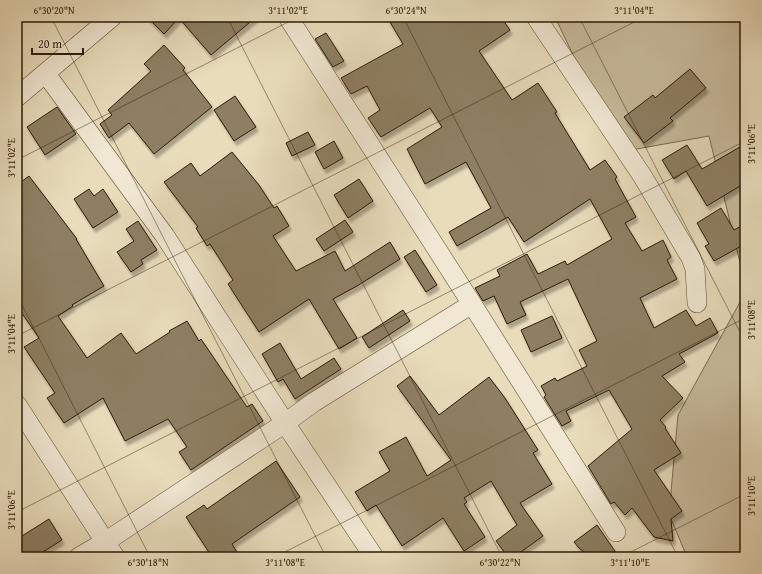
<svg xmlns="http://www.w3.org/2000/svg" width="762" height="574" viewBox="0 0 762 574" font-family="'Gentium Book Plus',serif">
<defs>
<filter id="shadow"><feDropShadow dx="2.5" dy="4.5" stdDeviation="1" flood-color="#0004"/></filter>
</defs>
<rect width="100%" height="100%" fill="#e8dcbb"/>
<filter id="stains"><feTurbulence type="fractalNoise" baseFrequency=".005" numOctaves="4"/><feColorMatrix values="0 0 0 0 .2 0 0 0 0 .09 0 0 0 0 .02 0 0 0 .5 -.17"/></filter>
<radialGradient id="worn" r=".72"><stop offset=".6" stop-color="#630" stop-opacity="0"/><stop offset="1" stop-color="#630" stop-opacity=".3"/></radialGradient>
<path fill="#c8bb9c" stroke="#7a6a50" d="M555 17H745V283L709 136 631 150 585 80Z
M745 293V557H687L669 514 678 415Z"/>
<path fill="#8e7f63" stroke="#2d1a03" filter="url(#shadow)" d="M147 17H256L211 55 179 18 164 34Z
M387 17H501L510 30 479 51 512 100 538 83 557 112 555 113 590 170 605 160 617 177 615 179 636 217 625 223 642 251 663 240 671 257 667 260 677 279 640 298 654 328 686 310 696 326 710 318 718 333 679 354 685 362 662 376 683 398 660 420 666 427 665 428 681 453 654 470 682 511 671 519 673 541 654 537 632 508 625 515 614 502 611 504 588 466 632 429 609 390 566 411 571 421 562 426 544 397 546 395 541 386 555 378 557 381 587 366 579 350 597 341 568 279 520 302 526 315 507 324 494 296 483 301 475 288 500 276 497 270 527 254 538 274 565 261 567 265 612 239 590 199 524 242 508 217 457 246 449 232 491 208 466 162 425 184 407 149 442 127 430 108 381 137 368 118 380 110 367 86 351 94 341 78 403 44Z
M326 33 344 61 333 67 315 39Z
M164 45 185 68 183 70 212 107 154 154 129 123 109 138 100 124 112 115 108 110 151 71 144 64Z
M690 69 706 88 670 118 673 121 644 143 624 117 653 95 655 98Z
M235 96 256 127 234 141 214 110Z
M57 107 76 134 45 155 27 127Z
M308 132 315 145 292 156 286 143Z
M334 141 343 158 324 169 315 152Z
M745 144V183L707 206 686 171 674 179 662 160 687 145 702 169Z
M232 152 259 185 274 208 277 206 289 226 273 236 296 271 335 251 345 271 390 242 400 259 357 286 333 299 357 338 339 349 309 299 259 332 228 284 233 280 210 244 207 246 196 228 198 227 164 182 191 163 200 176Z
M29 176 77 239H76L104 286 72 305 73 306 58 316 87 358 121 333 136 354 170 332 169 331 187 321 199 341 201 339 247 407 252 404 263 421 191 470 179 452 187 447 168 419 125 441 103 398 64 423 47 398 55 393 24 347 39 338 17 306V185Z
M359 179 373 201 348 218 334 195Z
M89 189 94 196 103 189 118 212 93 228 74 199Z
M721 208 734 230 745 224V244L714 261 705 246 709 244 697 223Z
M345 220 353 232 324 251 316 239Z
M138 221 157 250 141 260 143 264 131 272 117 252 134 241 126 229Z
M415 250 437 285 426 292 404 257Z
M403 310 410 321 369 348 362 337Z
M552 316 562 338 531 352 521 330Z
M280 343 301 379 334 358 341 369 295 399 283 379 278 382 262 354Z
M410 376 439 415 489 377 505 398 538 450 533 453 552 484 520 503 543 536 514 557H508L496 541 517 525 491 481 464 498 467 502 464 504 485 537 464 551 443 518 402 546 376 505 367 511 355 492 390 471 379 452 406 437 427 476 451 460 397 386Z
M276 461 300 497 232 544 240 557H212L186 517 204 505 207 509Z
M49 519 62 540 35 557H17V539Z
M597 525 619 557H591L579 548 574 542Z"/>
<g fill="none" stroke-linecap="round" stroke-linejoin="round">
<defs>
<path id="minor" d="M288 17 472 304 616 532
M536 17 643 177 691 258 695 269 697 303
M46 74 165 236 285 423 374 557
M17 97 112 17
M17 405 115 557
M79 557 105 542 285 423 314 402 472 304"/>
</defs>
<use href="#minor" stroke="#5c4a31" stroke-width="20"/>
<use href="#minor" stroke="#f0e8d3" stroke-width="19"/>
</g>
<path fill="none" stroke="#2d1a03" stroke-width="1" stroke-opacity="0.45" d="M51 17 326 557M227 17 502 557M403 17 678 557M579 17 745 342M17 160 298 17M17 295 150 557M17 336 644 17M17 512 745 141M275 557 745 318M621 557 745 494"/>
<rect width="762" height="574" fill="none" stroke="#e8dcbb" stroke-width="44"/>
<path d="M32 48v6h51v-6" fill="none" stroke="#2d1a03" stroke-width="2"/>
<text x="38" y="48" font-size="12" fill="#2d1a03" stroke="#f0e8d3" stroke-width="3" paint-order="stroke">20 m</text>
<rect x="22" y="22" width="718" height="530" fill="none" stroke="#2d1a03" stroke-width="1.5"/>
<g font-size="10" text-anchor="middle" fill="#2d1a03">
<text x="54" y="14">6°30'20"N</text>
<text x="288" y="14">3°11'02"E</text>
<text x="406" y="14">6°30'24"N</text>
<text x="634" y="14">3°11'04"E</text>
<text transform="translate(751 144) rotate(-90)" y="4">3°11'06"E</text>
<text transform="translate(11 158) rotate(-90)" y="4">3°11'02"E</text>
<text transform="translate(751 320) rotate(-90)" y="4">3°11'08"E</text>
<text transform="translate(11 334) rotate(-90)" y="4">3°11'04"E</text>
<text transform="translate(751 496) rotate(-90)" y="4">3°11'10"E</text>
<text transform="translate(11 510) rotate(-90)" y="4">3°11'06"E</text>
<text x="148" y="566">6°30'18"N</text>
<text x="285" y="566">3°11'08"E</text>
<text x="500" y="566">6°30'22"N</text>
<text x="630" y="566">3°11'10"E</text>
</g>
<rect width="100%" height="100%" filter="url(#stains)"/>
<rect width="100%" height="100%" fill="url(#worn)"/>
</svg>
